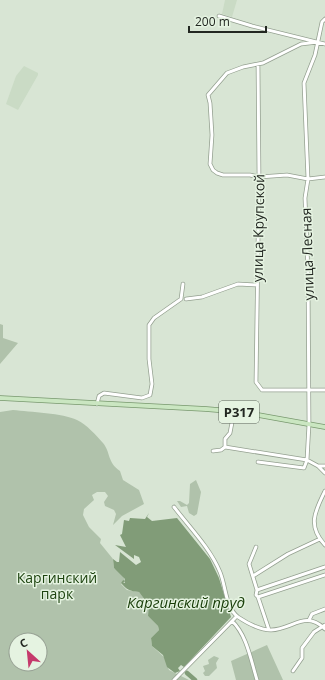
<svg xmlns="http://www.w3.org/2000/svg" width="325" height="680" viewBox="0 0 325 680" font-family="'Open Sans',sans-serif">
<rect width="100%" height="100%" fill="#d8e5d4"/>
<path fill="#cadbc5" d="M225 0H237L232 17 222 14Z
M24 66 38 73V75L18 110 6 104 16 76Z"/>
<path fill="#b0c2ab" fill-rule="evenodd" d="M0 324 3 325V338L18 343 0 364Z
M13 410C30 412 63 413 77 420 87 425 96 435 103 443 111 453 107 462 120 471L123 480 139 490 144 504 122 516 113 525 116 514 114 510 105 506 104 502 108 496 105 492H97L92 495 94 500 84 509 83 515 89 527 101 539 100 543 113 559 114 568 122 574 126 582 123 583V580L121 584 127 590 139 592 146 601H149L148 616 158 626 159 630 151 638 152 646 164 657 169 670 189 680H0V412ZM16 640H40V664H16Z
M196 480 201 492 197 514 194 516 189 513 187 506 181 507 177 501H180L187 505 189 503 190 484Z
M267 645 283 680H236L231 661Z
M214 656 219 658 216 663 217 668 209 676H205L203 673 205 671 203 666 209 664 208 660Z"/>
<path fill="#819c78" d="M149 513 147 517 152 521 177 518 210 559 219 578 231 617 184 667 181 665 178 668 180 671 175 673 167 667 163 655 152 646 151 638 159 630 158 626 148 616 149 601 145 600 139 592C130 591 127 590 121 583L123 580 125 581 123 583H125V579L114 568 113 559 117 562H119L120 552 136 565 141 562 139 557 134 555V559L115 545 126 547 120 535 122 534 124 520 129 521 130 518 145 519Z"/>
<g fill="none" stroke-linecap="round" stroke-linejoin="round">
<path stroke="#819c78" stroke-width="4.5" d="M187 673 195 680"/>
<defs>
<path id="minor" d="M219 16 252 26 325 44
M318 42 301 44 263 63 243 67 227 73 208 95 210 103 212 135 210 164 213 170 217 173 223 175H250L259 177 287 175 308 179 325 177
M258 64 259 177 256 382 262 390H325
M186 299 202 297 238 284 257 285
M97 404 99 396 104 393 142 398 150 395 152 384 149 359V325L154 318 181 299 183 284
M225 447 307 460 318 466H325
M213 451 221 450 225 447V439L230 433 234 412
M258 462 304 468 307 460 309 424 308 273 305 198 308 179 304 83 315 55 322 22 325 19
M318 466 325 473
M325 491C315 511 307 526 325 545
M174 507C190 528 210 548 220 572 226 586 225 607 238 617 247 623 260 630 271 630 293 629 305 610 325 629
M256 547 249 564 257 590 256 595 258 597 325 575
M253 576 288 554 320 539
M257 590 325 567
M258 597 269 630
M309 620 312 614 325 609
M232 621C247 635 251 661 257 680
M293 671 302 658V648L314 632 325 625
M174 680 237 616"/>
<path id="major" d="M0 398 206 409 241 412 325 427"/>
</defs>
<use href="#minor" stroke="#94a090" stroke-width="4.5"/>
<use href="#major" stroke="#78986e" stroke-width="5.5"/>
<use href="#minor" stroke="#fff" stroke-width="3"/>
<use href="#major" stroke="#cae6c1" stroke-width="4"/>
</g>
<g text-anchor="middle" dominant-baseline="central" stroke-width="3" stroke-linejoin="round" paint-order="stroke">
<rect fill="#e5f3e1" stroke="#5c645b" stroke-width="1" x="219" y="401" width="40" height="22" rx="3"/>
<g font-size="13" font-weight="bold" fill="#222721">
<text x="239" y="412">Р317</text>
</g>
<g font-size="14" fill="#222721" stroke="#e5f3e1">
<text transform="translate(258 228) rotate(-89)">улица Крупской</text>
<text transform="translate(307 254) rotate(-92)">улица Лесная</text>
</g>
<g font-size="14" fill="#1d430f" stroke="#e5f3e1">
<text x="57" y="577">Каргинский<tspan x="57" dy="16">парк</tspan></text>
</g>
<g font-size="15" font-style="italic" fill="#173c07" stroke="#e5f3e1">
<text x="186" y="602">Каргинский пруд</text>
</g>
</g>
<g transform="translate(28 652) rotate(333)"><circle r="19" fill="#e5f3e1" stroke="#97a194"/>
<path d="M0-3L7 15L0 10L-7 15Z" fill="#c5396b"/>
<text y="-6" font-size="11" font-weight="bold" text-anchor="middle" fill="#222721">С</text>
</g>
<path d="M189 26v6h77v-6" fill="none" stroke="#222721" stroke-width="2"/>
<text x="195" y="26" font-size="12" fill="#222721" stroke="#e5f3e1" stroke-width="3" paint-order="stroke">200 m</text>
</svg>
